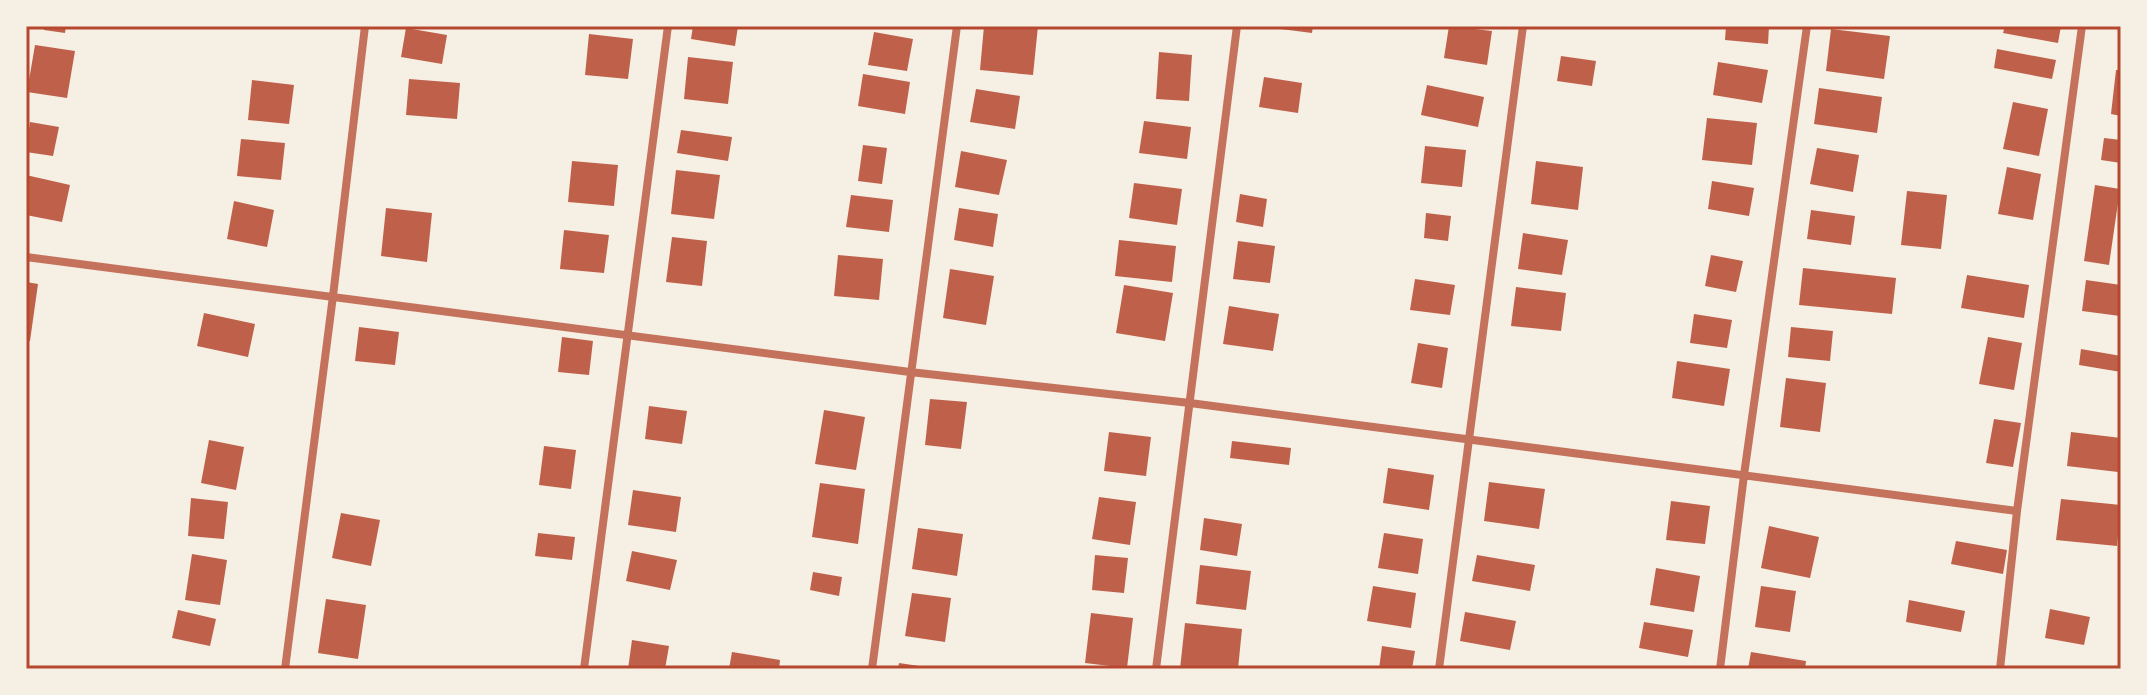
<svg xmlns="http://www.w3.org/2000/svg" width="2147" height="695" viewBox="0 0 2147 695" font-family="'DejaVu Sans',sans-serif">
<rect width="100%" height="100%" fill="#f6efe4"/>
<path fill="#bf614a" d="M44 26H66L65 33 44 30Z
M693 26H738L735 46 691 39Z
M984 26H1038L1033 75 980 70Z
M1273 26H1313L1312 33 1273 28Z
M1449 26 1492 31 1487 65 1444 58Z
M1726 26H1769L1768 44 1725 40Z
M2005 26H2061L2058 43 2003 33Z
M406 28 447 35 442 64 401 57Z
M1831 29 1890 36 1884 79 1826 71Z
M874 32 913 39 907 71 868 65Z
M589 34 633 39 628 79 585 75Z
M35 45 75 51 67 98 27 92Z
M1997 49 2056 60 2052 79 1994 68Z
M1159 52 1192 55 1189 101 1156 99Z
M1561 56 1596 61 1592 86 1557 81Z
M688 57 733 62 728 104 684 99Z
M1718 62 1768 70 1762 103 1713 95Z
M2116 70H2121V116L2111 114Z
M863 74 910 82 905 114 858 106Z
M1264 77 1302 83 1298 113 1259 107Z
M409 79 460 83 457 119 406 115Z
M252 80 294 85 289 124 248 120Z
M1427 85 1484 97 1478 127 1421 115Z
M1819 88 1882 97 1877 133 1814 124Z
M976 89 1020 96 1015 129 970 122Z
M2013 102 2048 109 2039 156 2003 149Z
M1707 118 1757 123 1752 165 1702 160Z
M1144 121 1191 127 1187 159 1139 153Z
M30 122 59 127 53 156 26 152Z
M681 130 732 137 728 161 677 153Z
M2104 138 2121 140V163L2101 160Z
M241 139 285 143 281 180 237 176Z
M863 145 887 148 882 184 858 181Z
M1425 146 1466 150 1462 187 1421 183Z
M1817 148 1859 155 1853 192 1810 184Z
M961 151 1007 160 999 195 955 187Z
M572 161 618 165 614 206 568 202Z
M1536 161 1583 167 1578 210 1531 204Z
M2007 167 2041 174 2033 220 1998 214Z
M676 170 720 175 714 219 671 214Z
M26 175 70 185 62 222 26 215Z
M1712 181 1754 188 1749 216 1708 209Z
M1134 183 1182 189 1177 225 1129 218Z
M2095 185 2120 189 2109 265 2084 261Z
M1907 191 1947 195 1941 249 1901 245Z
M1240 194 1267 199 1263 227 1236 222Z
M851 195 893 200 889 232 846 227Z
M234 201 274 210 267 247 227 239Z
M386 208 432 213 427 262 381 256Z
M959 208 998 214 993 247 954 240Z
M1811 210 1855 216 1851 245 1807 239Z
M1426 213 1451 216 1448 241 1424 238Z
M564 230 609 235 604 273 560 269Z
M1523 233 1568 240 1562 275 1518 269Z
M672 237 707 241 702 286 666 282Z
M1119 240 1176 246 1172 282 1115 276Z
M1238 241 1275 246 1270 283 1233 279Z
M838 255 883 259 879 300 834 296Z
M1711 255 1743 261 1736 292 1705 286Z
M1803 268 1896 278 1892 314 1799 305Z
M950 269 994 276 986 325 943 318Z
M1967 275 2029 285 2024 318 1961 308Z
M1415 279 1455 285 1450 315 1410 310Z
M2086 280 2121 285 2120 316 2082 311Z
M26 282 38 284 30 341 26 340Z
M1124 285 1173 293 1165 341 1116 333Z
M1516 287 1566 293 1561 331 1511 326Z
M1229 306 1279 314 1273 351 1223 344Z
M204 313 255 324 248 357 197 346Z
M1694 314 1732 320 1727 348 1690 343Z
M359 327 399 332 395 365 355 361Z
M1791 327 1833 331 1830 361 1788 357Z
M562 337 593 341 589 375 558 372Z
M1988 337 2022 343 2014 390 1979 384Z
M1418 343 1448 348 1442 388 1411 383Z
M2081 349 2121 356V372L2079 365Z
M1677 361 1730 369 1724 406 1672 398Z
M1786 378 1826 383 1820 432 1780 427Z
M930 399 967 402 961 449 925 445Z
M649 406 687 411 682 444 645 439Z
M824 410 865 417 856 470 815 464Z
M1994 419 2021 423 2013 467 1986 463Z
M1109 432 1151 437 1146 476 1104 471Z
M2071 432 2121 438 2118 472 2067 466Z
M209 440 244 447 236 490 201 483Z
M1232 441 1291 448 1289 465 1230 458Z
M544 446 576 450 571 489 539 485Z
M1388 468 1434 475 1429 510 1383 503Z
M1489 482 1545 489 1539 529 1484 521Z
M820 483 865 489 858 544 812 537Z
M633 490 681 497 676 532 628 525Z
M1099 497 1136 502 1130 545 1092 539Z
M191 498 228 502 224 539 188 536Z
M2061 499 2121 505 2117 546 2056 540Z
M1671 501 1710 506 1705 544 1666 540Z
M341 513 380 520 371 566 332 558Z
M1204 518 1242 524 1237 556 1200 550Z
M1769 526 1819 537 1810 578 1761 568Z
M918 528 963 534 957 576 912 569Z
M538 533 575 537 572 560 535 556Z
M1384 533 1423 539 1418 574 1378 568Z
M1956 541 2007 550 2003 574 1951 564Z
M632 551 677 560 670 590 626 581Z
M192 554 227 560 220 605 185 600Z
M1095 555 1128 558 1124 593 1092 590Z
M1477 555 1535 565 1530 591 1472 581Z
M1200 565 1251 571 1246 610 1196 604Z
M1656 568 1700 576 1694 612 1650 605Z
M813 572 842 577 839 596 810 590Z
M1373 586 1416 593 1411 628 1367 621Z
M1761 586 1796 591 1790 632 1755 627Z
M912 593 951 598 945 642 905 636Z
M326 599 366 605 358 659 318 653Z
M1909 600 1965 611 1961 632 1906 622Z
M2050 609 2090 617 2084 645 2045 638Z
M178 610 216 619 210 646 172 638Z
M1465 612 1516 621 1510 650 1460 641Z
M1091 613 1133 618 1127 668 1085 663Z
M1644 622 1693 630 1688 657 1639 648Z
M1185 623 1242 629 1238 669H1180Z
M632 640 669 646 665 669H628Z
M1382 646 1415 651 1412 669H1379Z
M732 652 780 660 779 669H729Z
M1751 652 1806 661 1805 669H1748Z
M899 663 926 667V669H898Z"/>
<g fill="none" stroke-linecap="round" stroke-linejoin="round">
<path stroke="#c5725c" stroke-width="8" d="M26 257 910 372 1190 403 2017 511
M285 669 333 296 365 26
M584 669 668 26
M872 669 957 26
M1156 669 1237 26
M1439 669 1523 26
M1720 669 1744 475 1807 26
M2000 669 2017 511 2082 26"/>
</g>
<rect width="2147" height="695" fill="none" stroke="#f6efe4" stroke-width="56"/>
<rect x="28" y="28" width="2091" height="639" fill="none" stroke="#b5482f" stroke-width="3"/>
</svg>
